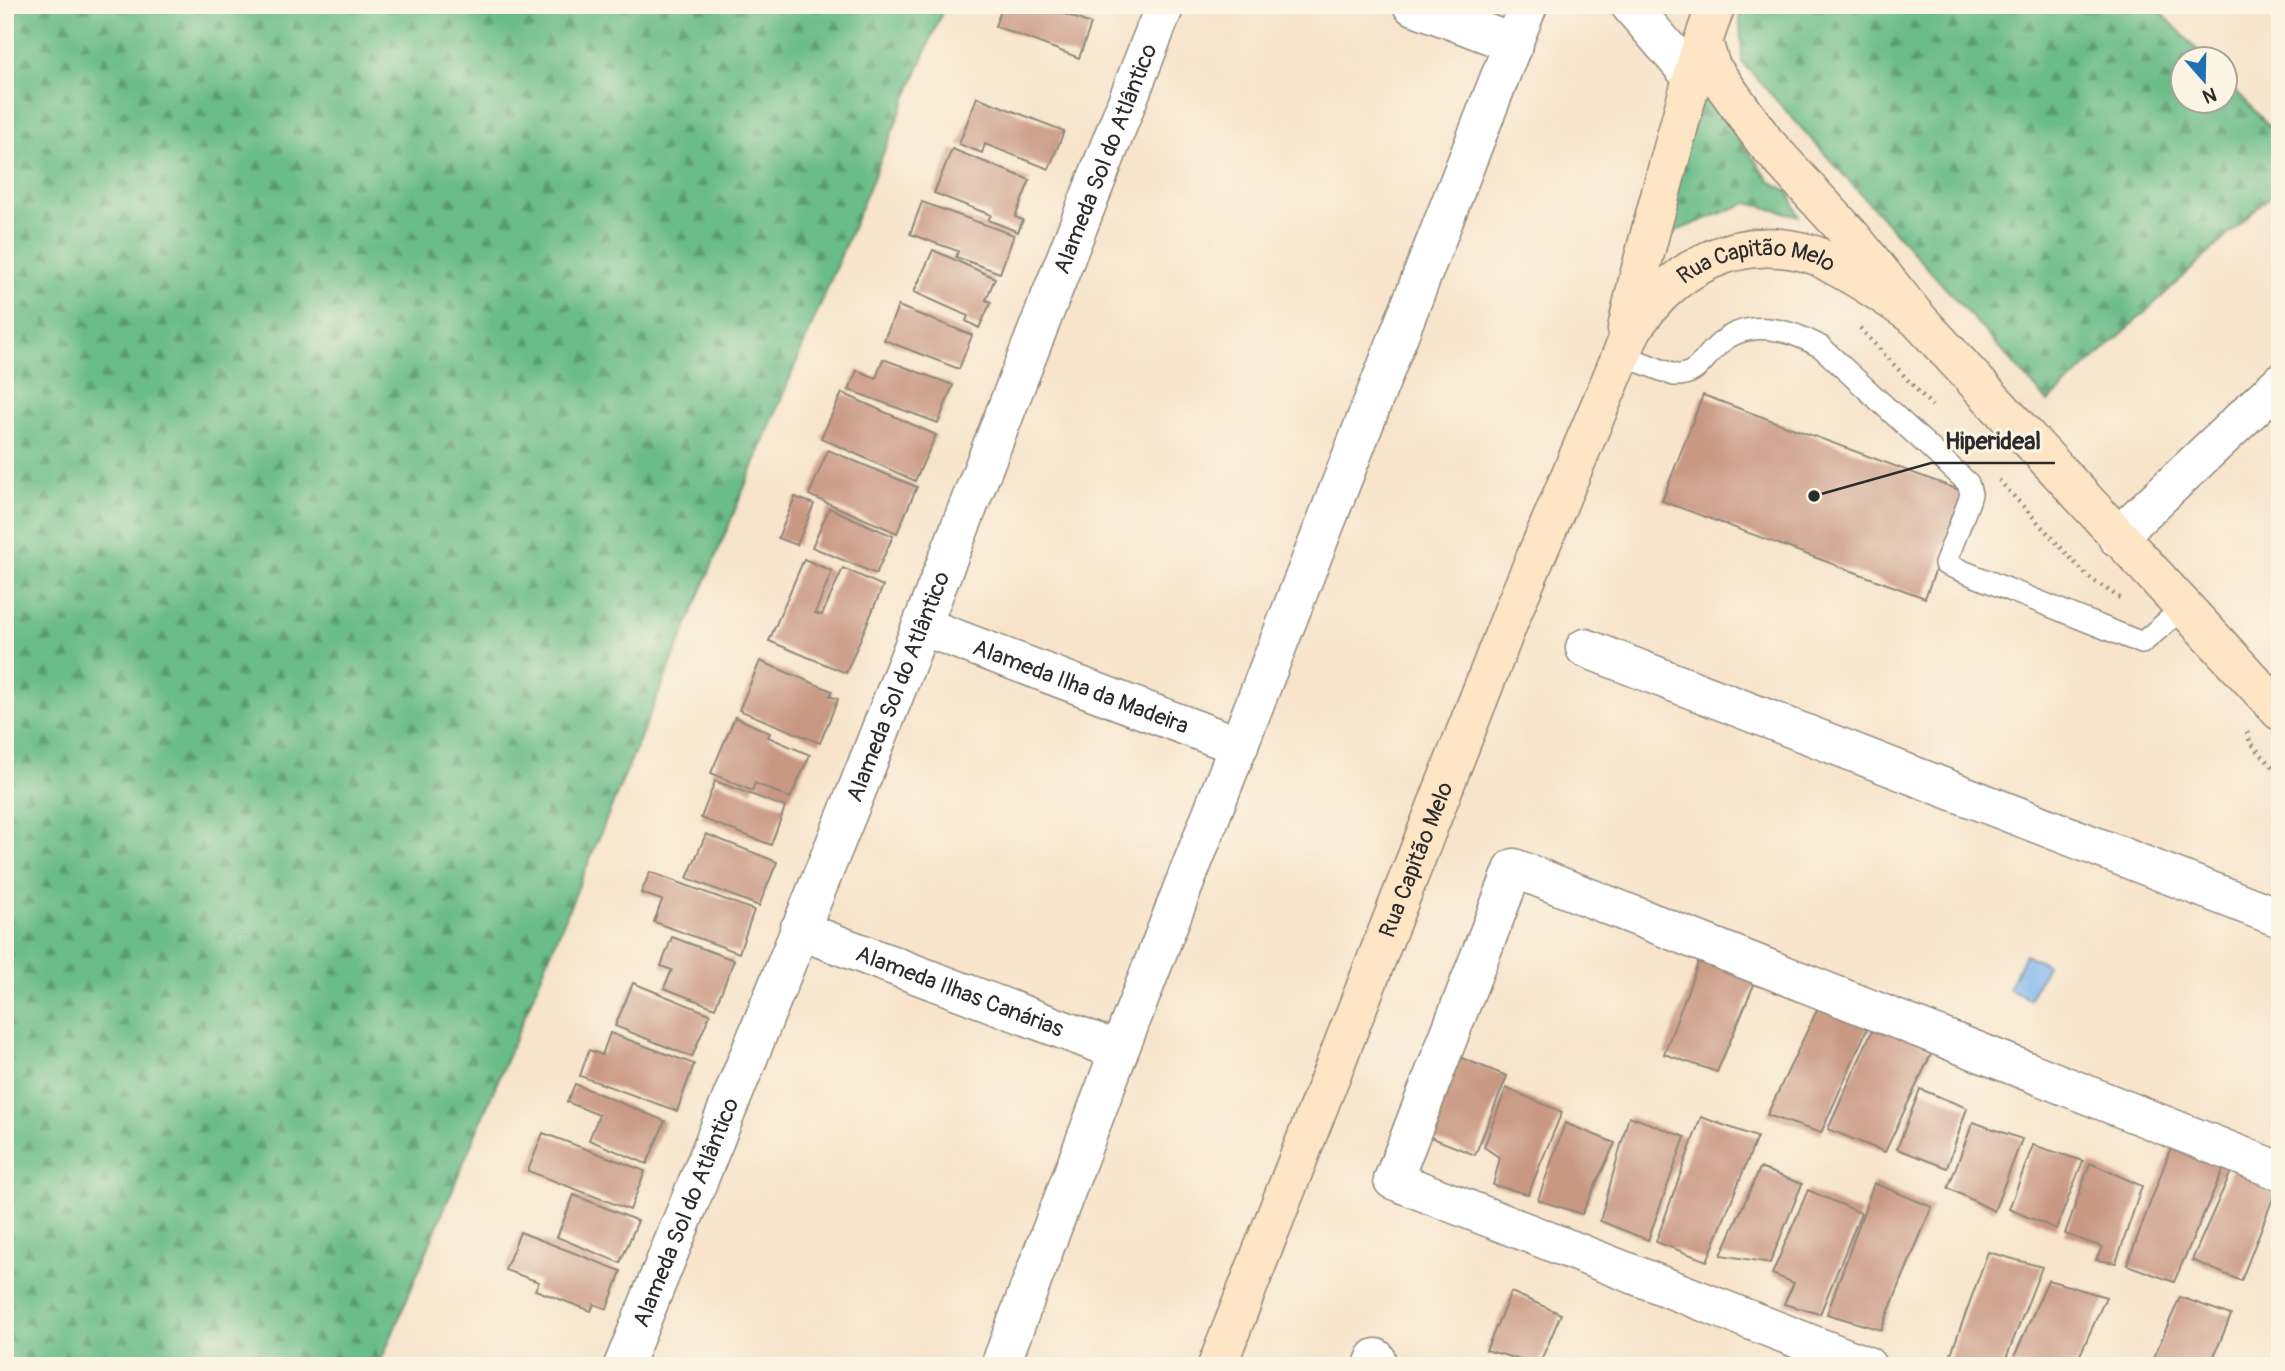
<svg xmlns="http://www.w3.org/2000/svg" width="2285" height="1371" viewBox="0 0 2285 1371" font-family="Pangolin,sans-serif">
<defs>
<pattern id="forest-firs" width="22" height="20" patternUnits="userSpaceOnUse" patternTransform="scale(1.75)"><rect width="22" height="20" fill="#6bbc88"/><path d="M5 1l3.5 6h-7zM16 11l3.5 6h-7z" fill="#58996f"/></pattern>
</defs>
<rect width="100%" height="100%" fill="#fcf5e5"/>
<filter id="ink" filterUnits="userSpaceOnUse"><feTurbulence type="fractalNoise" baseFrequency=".0143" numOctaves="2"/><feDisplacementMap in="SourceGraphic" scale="14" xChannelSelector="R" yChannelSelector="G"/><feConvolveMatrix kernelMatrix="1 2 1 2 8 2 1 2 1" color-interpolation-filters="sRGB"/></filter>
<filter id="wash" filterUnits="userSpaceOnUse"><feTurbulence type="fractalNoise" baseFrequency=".00686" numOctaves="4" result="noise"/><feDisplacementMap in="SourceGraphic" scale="28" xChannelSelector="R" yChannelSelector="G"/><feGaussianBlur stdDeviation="1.57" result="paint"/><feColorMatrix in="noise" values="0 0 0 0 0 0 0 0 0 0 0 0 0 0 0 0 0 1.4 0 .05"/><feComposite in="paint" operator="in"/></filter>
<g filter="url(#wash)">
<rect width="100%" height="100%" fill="#f7e4cb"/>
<path fill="url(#forest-firs)" stroke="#4b745a" stroke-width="2" d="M5 5H945L379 1366H5Z
M1739 5H2154L2206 59 2184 60V102H2226V80L2280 138V187L2048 402 1742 62Z
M1704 91 1770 181 1788 191 1799 216 1747 203 1658 238Z"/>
<path fill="#82b7f0" stroke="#56718e" stroke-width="2" d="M2025 954 2047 965 2030 999 2009 990Z"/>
<g id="blocks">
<path fill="#c99883" d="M1003 5H1041L1091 24 1079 58 995 26Z
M1094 5H1105L1102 11 1093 8Z
M977 97 1064 131 1049 169 985 144 982 153 959 144Z
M952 149 1030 180 1015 217 1023 220 1018 232 988 220 991 215 934 193Z
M922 202 1014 235 1000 273 956 257 958 251 910 234Z
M933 250 995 278 986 300 991 302 979 328 966 321 968 316 914 292Z
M898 306 972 335 959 369 884 340Z
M883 359 953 385 938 423 849 390 857 370 876 378Z
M842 393 936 435 915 481 821 438Z
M1703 395 1965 492 1925 598 1662 501Z
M828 450 917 487 897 533 809 495Z
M795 497 814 504 797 545 778 538Z
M829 508 893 536 876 574 812 547Z
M804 559 832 571 815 613 822 615 843 568 883 586 846 673 769 641Z
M760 661 832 691 830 696 838 699 820 743 739 710Z
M735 717 770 733 768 737 810 755 790 798 755 783 752 791 711 773Z
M715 781 785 807 771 845 701 818Z
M706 834 777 862 759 906 687 878Z
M650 872 754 910 739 953 654 922 662 900 641 893Z
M672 937 734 960 715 1008 664 988 672 970 661 966Z
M1702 953 1758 975 1717 1072 1664 1054Z
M633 983 710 1014 692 1057 615 1026Z
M1819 1006 1868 1027 1821 1133 1767 1115Z
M1876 1022 1933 1050 1885 1152 1828 1129Z
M610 1033 694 1064 677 1111 580 1076 589 1050 602 1055Z
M1449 1053 1507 1076 1475 1155 1420 1133Z
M575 1084 665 1121 647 1164 589 1140 599 1115 567 1102Z
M1506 1088 1562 1112 1528 1194 1493 1185 1500 1158 1484 1147Z
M1920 1089 1967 1108 1947 1168 1897 1149Z
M1629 1116 1685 1137 1648 1240 1600 1221Z
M1701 1117 1757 1137 1707 1261 1656 1242Z
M1973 1122 2022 1139 1994 1211 1948 1188Z
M1565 1123 1615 1143 1582 1214 1538 1200Z
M543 1133 645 1171 630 1210 528 1171Z
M2173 1142 2226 1163 2174 1282 2127 1265Z
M2033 1145 2083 1161 2056 1229 2009 1209Z
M2090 1163 2142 1186 2116 1263 2096 1260 2102 1247 2065 1234Z
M2233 1167 2278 1185 2241 1281 2192 1260Z
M1760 1168 1802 1184 1770 1263 1721 1255Z
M1874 1183 1932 1207 1881 1330 1827 1314Z
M1808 1190 1861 1213 1820 1314 1784 1304 1794 1283 1772 1274Z
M574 1195 638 1221 620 1263 557 1237Z
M520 1232 621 1271 607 1309 594 1304 591 1311 535 1290 539 1282 505 1270Z
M1988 1252 2042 1267 2003 1366H1958L1948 1362Z
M2048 1280 2106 1297 2075 1366H2010Z
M1511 1292 1561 1314 1539 1365 1486 1350Z
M2180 1297 2231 1315 2210 1366H2150Z"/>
</g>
</g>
<g filter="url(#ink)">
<use href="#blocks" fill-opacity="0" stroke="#91887b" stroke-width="2"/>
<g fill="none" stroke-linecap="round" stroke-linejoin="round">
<defs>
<path id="lane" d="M1622 355 1674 375C1697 376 1702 360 1717 346 1747 317 1789 329 1821 347L1968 483 1971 494 1969 501 1945 564 2142 643 2183 608"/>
<g id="street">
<path d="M1412 5 1514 44"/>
<path d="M1630 5 1693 78"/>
<path d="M2117 537 2280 383"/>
<path id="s1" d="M922 626 1239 746"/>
<path d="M1585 648 2280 918"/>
<path id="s2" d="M799 930 1119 1051"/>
<path id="s3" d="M623 1366 859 785 1165 5"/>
<path d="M1000 1366 1119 1051 1528 5"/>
<path d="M1373 1366 1376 1358"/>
<path d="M1867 1366 1393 1180 1514 868 2280 1171"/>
</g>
<g id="secondary">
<path d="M1703 41 1711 67 1765 142 1851 236 1917 318 2280 711"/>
<path d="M1627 329C1638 274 1654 220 1668 166 1683 112 1696 58 1716 5"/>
<path id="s4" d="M1217 1366 1515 606 1632 330C1672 268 1737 232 1811 254 1820 256 1827 262 1835 266 1864 281 1890 299 1917 318"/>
</g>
</defs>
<use href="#lane" stroke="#91887b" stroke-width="24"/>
<use href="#street" stroke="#91887b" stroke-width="41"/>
<use href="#secondary" stroke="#91887b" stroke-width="41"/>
<path stroke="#91887b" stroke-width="4.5" stroke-dasharray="2 5" stroke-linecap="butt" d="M1860 328 1932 406
M1999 480 2087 576 2123 600
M2247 732 2250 742 2280 775"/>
<use href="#lane" stroke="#fff" stroke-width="21"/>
<use href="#street" stroke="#fff" stroke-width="38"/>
<use href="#secondary" stroke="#fde5c5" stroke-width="38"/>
</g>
</g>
<g text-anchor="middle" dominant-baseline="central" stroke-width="6" stroke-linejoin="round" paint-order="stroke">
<g font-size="23" fill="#2b2b2b" stroke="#fcf5e5">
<text stroke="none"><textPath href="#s3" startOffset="1300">Alameda Sol do Atlântico</textPath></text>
<text stroke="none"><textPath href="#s4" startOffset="1269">Rua Capitão Melo</textPath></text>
<text stroke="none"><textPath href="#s1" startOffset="170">Alameda Ilha da Madeira</textPath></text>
<text stroke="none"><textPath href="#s3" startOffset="733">Alameda Sol do Atlântico</textPath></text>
<text stroke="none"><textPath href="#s4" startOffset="544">Rua Capitão Melo</textPath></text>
<text stroke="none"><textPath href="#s2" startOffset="172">Alameda Ilhas Canárias</textPath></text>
<text stroke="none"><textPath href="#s3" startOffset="166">Alameda Sol do Atlântico</textPath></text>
</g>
</g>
<path fill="none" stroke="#2b2b2b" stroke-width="2.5" d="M1814 496L1931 463H2055"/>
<circle fill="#2b2b2b" stroke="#fcf5e5" stroke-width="2.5" cx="1814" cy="496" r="7"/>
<g font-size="24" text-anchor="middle" font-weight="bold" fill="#2b2b2b" stroke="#fcf5e5" stroke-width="6" stroke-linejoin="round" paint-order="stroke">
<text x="1993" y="449">Hiperideal</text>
</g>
<rect width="2285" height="1371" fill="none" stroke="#fcf5e5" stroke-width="28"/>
<g transform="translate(2204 80) rotate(160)"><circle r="33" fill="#fcf5e5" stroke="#a8a49b" stroke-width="2"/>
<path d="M0-5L12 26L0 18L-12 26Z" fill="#1f6fb2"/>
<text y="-10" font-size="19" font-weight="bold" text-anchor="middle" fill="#2b2b2b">N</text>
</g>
</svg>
